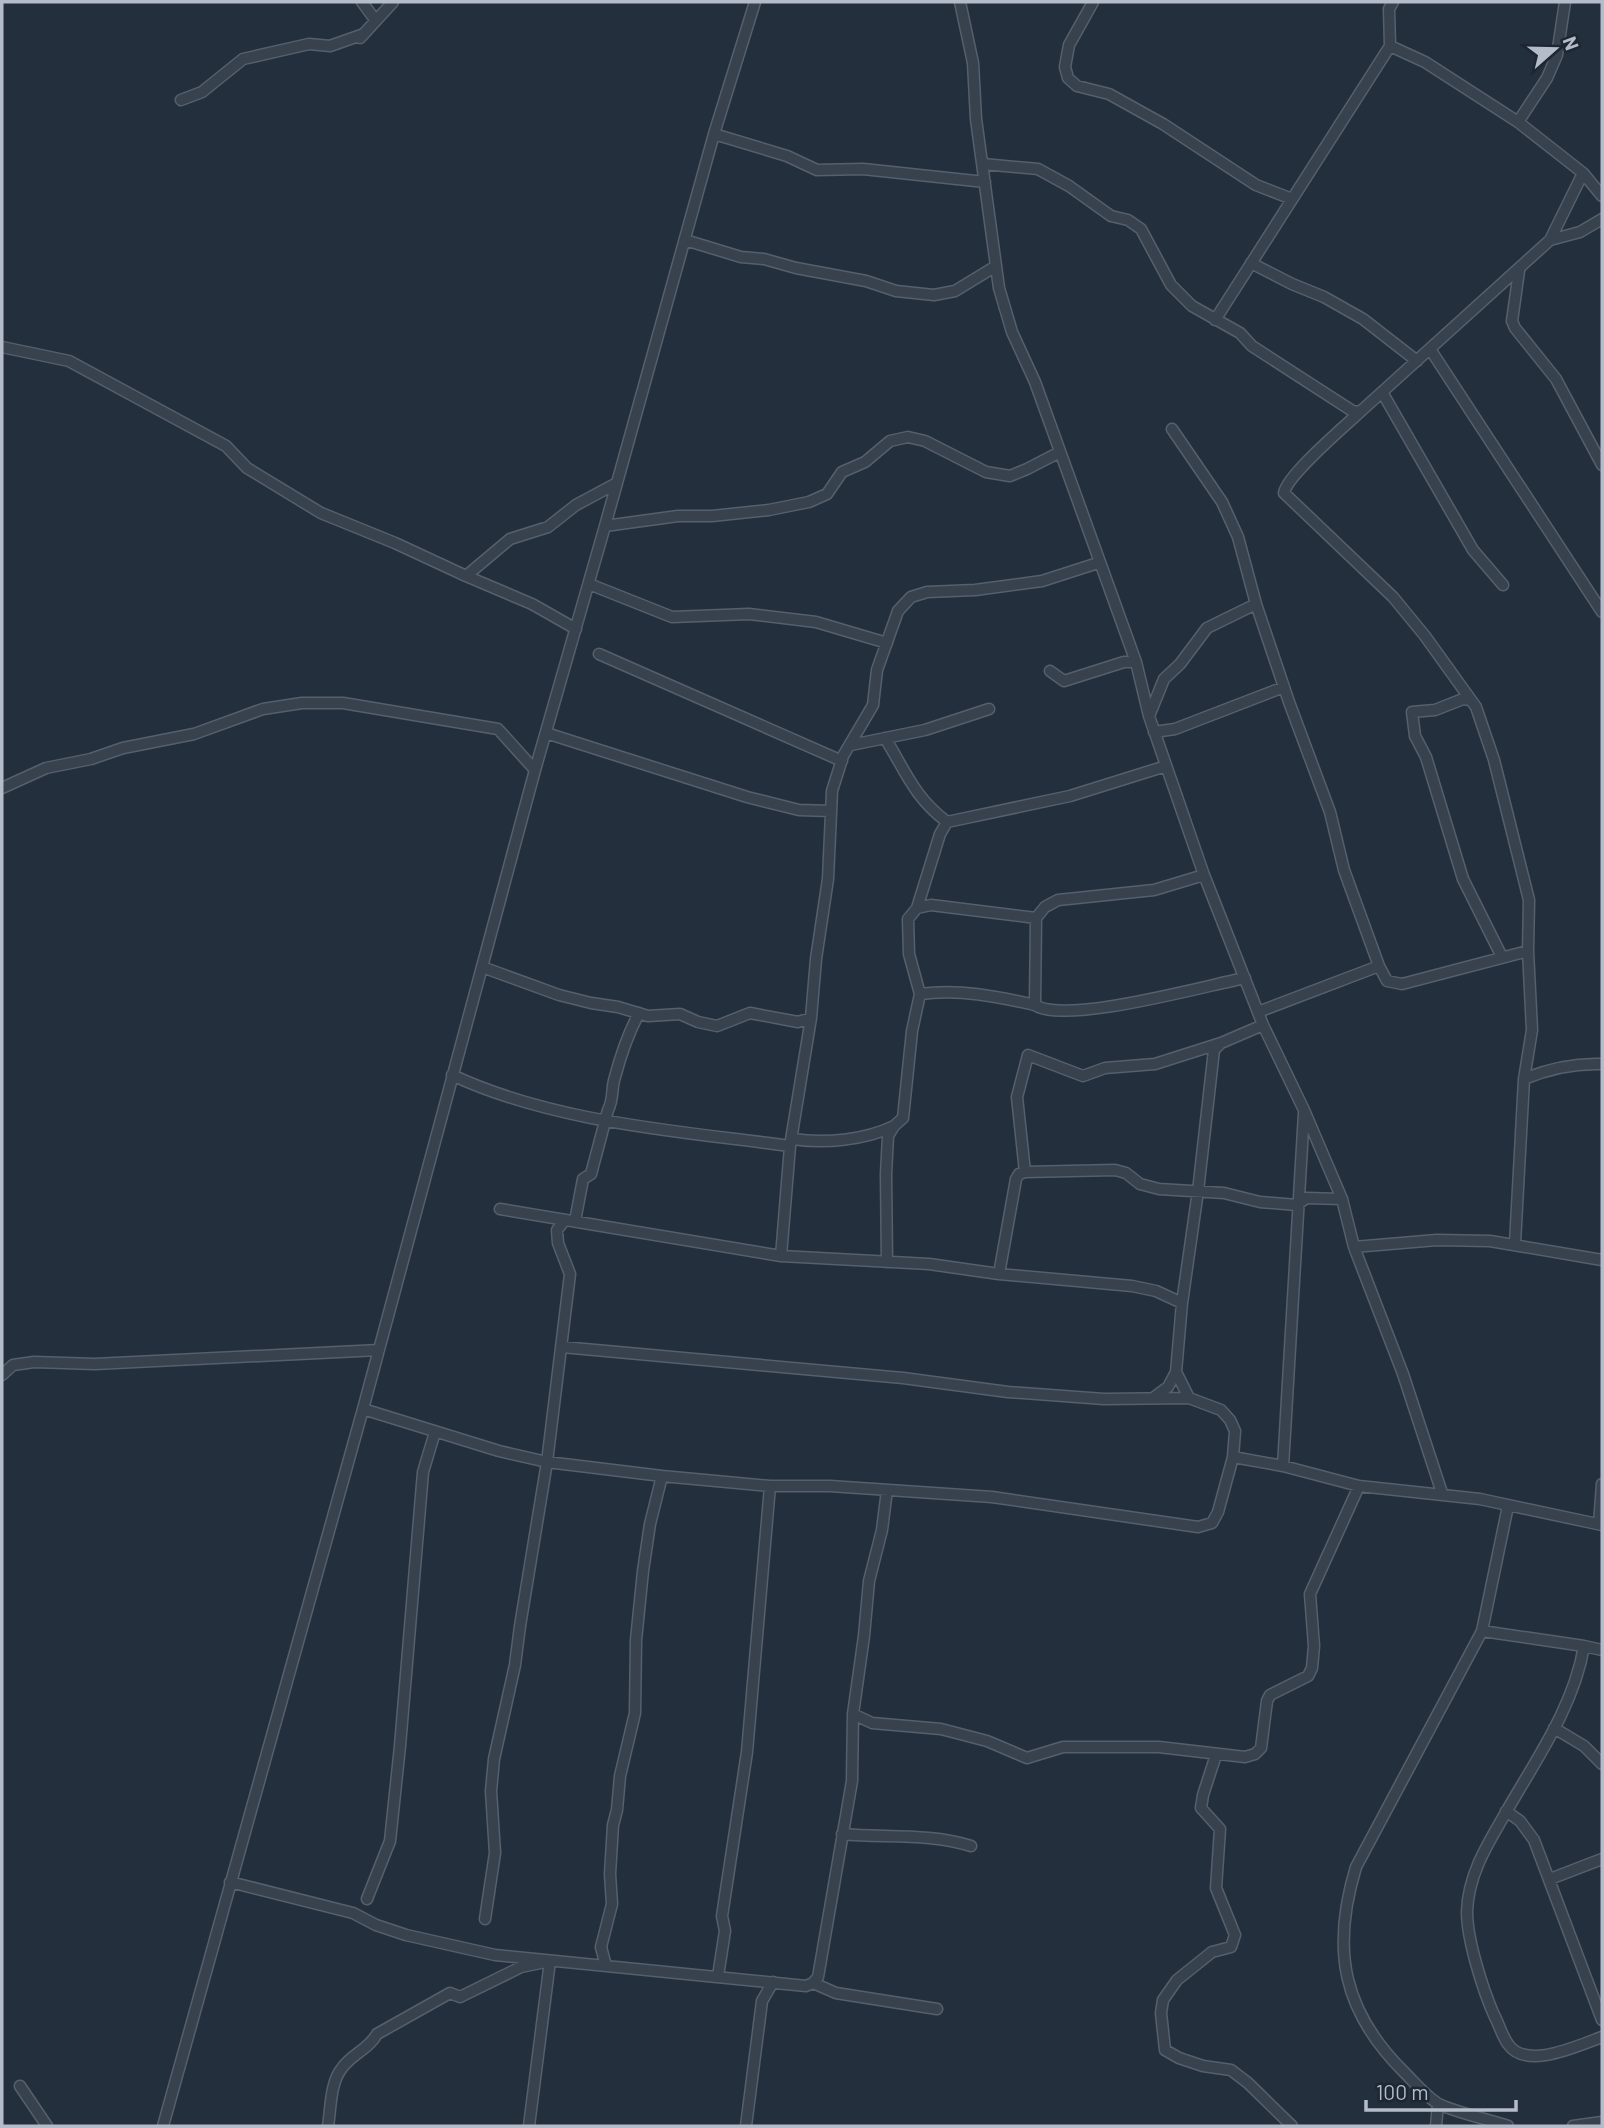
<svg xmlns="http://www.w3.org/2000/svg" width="1604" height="2128" viewBox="0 0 1604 2128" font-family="Barlow,sans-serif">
<rect width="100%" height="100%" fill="#242f3e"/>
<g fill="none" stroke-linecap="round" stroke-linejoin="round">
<defs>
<path id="minor" d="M362 2 376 21
M960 2 973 63 976 119 999 288 1012 332 1035 382 1136 662 1149 716 1204 875 1263 1025 1304 1110 1342 1199 1354 1247 1403 1374 1442 1493
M1093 2 1069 45 1065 67 1068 78 1077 86 1109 94 1163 124 1256 185 1292 199
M1393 2 1389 9 1390 46 1425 62 1518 122 1583 173 1602 196
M360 38 393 2
M181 100 202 92 243 59 309 44 330 46 364 34
M1518 122 1547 78 1557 55 1565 2
M714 134 787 156 817 170 863 169 985 182
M983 164 1038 169 1069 186 1111 216 1128 220 1141 229 1171 285 1192 306 1240 333 1252 346 1354 412 1361 411 1550 240 1580 232 1602 219
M685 240 741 257 764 259 796 268 866 281 896 291 934 295 955 291 996 266
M1550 240 1583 173
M1251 263 1292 284 1324 297 1363 319 1417 361
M1519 271 1512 321 1515 328 1556 379 1602 465
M1215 320 1390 46
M2 347 69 361 226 446 247 468 321 513 395 543 466 576 510 539 548 527 576 505 617 483
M1430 349 1602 612
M1382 392 1473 550 1503 585
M1361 411C1344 427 1287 475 1284 493L1393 597 1425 636 1476 707 1494 760 1529 900 1528 951 1532 1030 1524 1079 1515 1243
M1172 429 1222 502 1238 537 1256 604 1289 702 1330 812 1344 870 1379 966 1387 981 1402 984 1528 951
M605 526 678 516H712L769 510 809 502 827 494 842 472 865 462 890 441 908 437 925 441 986 472 1010 476 1027 469 1058 453
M466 576 532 604 576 629
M589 584 672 617 749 614 816 622 887 643
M599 654 842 761
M1050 671 1064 681 1124 662H1136
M1471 700 1463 699 1435 710 1412 712 1415 736 1426 757 1463 879 1502 957
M1149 716 1164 679 1180 664 1207 628 1256 604
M1154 732 1175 729 1284 687
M546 733 747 797 799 810 831 811
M885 738C906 772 914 797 947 822
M851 745 925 730 989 709
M2 788 46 768 91 759 123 748 194 734 263 709 302 703H343L498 729 535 770
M1204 875 1154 890 1058 900 1045 907 1036 918 1035 1005C1065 1025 1204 986 1245 978
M917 908 940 834 947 822 1070 796 1166 766
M482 967 559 995 591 1003 618 1007 648 1016 680 1014 698 1022 717 1026 750 1013 798 1022 811 1018 816 959 828 879 832 791 843 756 873 705 877 670 898 611 911 597 927 592 975 590 1042 581 1098 563
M920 994C960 989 995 996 1035 1005
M1258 1012 1379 966
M452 1075C555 1123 679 1131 790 1146
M1524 1079C1550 1068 1575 1063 1602 1064
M793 1139C825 1144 865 1140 894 1126
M1025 1172 1017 1097 1028 1055 1083 1076 1105 1068 1155 1064 1221 1043
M500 1209 781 1256 929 1264 999 1274 1132 1286 1156 1291 1182 1303
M575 1221 583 1179 591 1174 608 1110C614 1099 611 1088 615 1077 621 1054 628 1034 639 1013
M1354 1247 1437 1240 1490 1241 1602 1260
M781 1256 790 1146 811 1018
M887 1262 886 1174 888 1136 894 1126 903 1118 912 1031 920 994 909 954 908 919 917 908 931 905 1036 918
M999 1274 1016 1179 1019 1174 1025 1172 1115 1170 1126 1173 1140 1184 1159 1189 1224 1193 1260 1202 1297 1205 1306 1198 1342 1199
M562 1347 903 1378 1008 1392 1104 1399 1189 1398 1221 1410 1230 1420 1235 1431 1233 1457
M1176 1372 1189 1398
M2 1375 13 1365 34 1362 95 1364 379 1350
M1153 1398 1168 1387 1176 1372 1182 1303 1198 1191 1214 1050 1221 1043 1263 1025
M363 1409 499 1451 547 1462 662 1476 770 1486H830L992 1497 1198 1527 1212 1523 1218 1512 1233 1457 1283 1466 1359 1486 1480 1499 1602 1525
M1283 1466 1304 1113
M1508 1506 1482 1631 1584 1646C1574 1707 1535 1761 1505 1814 1487 1845 1468 1875 1467 1912 1467 1940 1483 1990 1494 2015 1499 2024 1502 2036 1508 2044 1526 2071 1579 2045 1602 2037
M1599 1524 1602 1484
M1482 1631 1356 1867C1331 1949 1342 2011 1405 2073 1415 2083 1425 2095 1437 2103 1450 2111 1491 2120 1508 2126
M1584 1646 1602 1650
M853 1714 872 1723 941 1729 987 1741 1027 1758 1063 1747H1159L1245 1757 1255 1754 1261 1748 1267 1701 1270 1695 1308 1676 1312 1668 1314 1646 1310 1594 1359 1486
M1554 1728 1584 1746 1602 1764
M1216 1755 1203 1795 1201 1808 1220 1829 1216 1888 1235 1935 1231 1947 1212 1952 1177 1980 1163 2000 1161 2013 1165 2050 1179 2058 1203 2066 1231 2070 1248 2083 1292 2126
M1506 1811 1520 1821 1534 1840 1602 2020
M842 1834C885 1838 930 1833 971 1846
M1550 1879 1602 1859
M230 1882 353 1913 376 1925 406 1935 495 1955 806 1986 813 1983 818 1977 852 1781 853 1714 864 1636 869 1581 882 1530 887 1490
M367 1899 390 1841 400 1746 423 1472 435 1432
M485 1919 495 1853 491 1791 494 1759 515 1665 520 1626 547 1462 570 1274 558 1243 557 1230 565 1220
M606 1966 601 1947 612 1904 610 1874 613 1825 617 1810 620 1776 635 1713 636 1640 643 1571 650 1524 662 1476
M718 1976 725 1931 722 1916 747 1752 770 1486
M813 1983 836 1993 937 2009
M20 2086 47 2126
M163 2126 363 1409 535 770 605 526 714 134 755 2
M328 2126C331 2108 330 2083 342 2068 352 2054 369 2049 377 2034L450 1993 460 1997 521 1967 550 1961 529 2126
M746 2126 762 2001 773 1982
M1436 2126 1438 2104
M1573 2126 1602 2122"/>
</defs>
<use href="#minor" stroke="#565f6c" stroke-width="13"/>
<use href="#minor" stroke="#38414e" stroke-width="10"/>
</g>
<rect width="1604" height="2128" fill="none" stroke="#b4bcc9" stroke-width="7"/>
<g transform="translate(1555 49) rotate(70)" stroke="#1d2633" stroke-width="5" paint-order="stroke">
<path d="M0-5L12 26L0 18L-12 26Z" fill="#b4bcc9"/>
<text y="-10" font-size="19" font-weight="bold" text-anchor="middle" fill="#b4bcc9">N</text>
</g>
<path d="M1366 2100v10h150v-10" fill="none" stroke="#b4bcc9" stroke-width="3.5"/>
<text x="1376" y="2100" font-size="21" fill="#b4bcc9" stroke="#1d2633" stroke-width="5" paint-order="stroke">100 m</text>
</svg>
